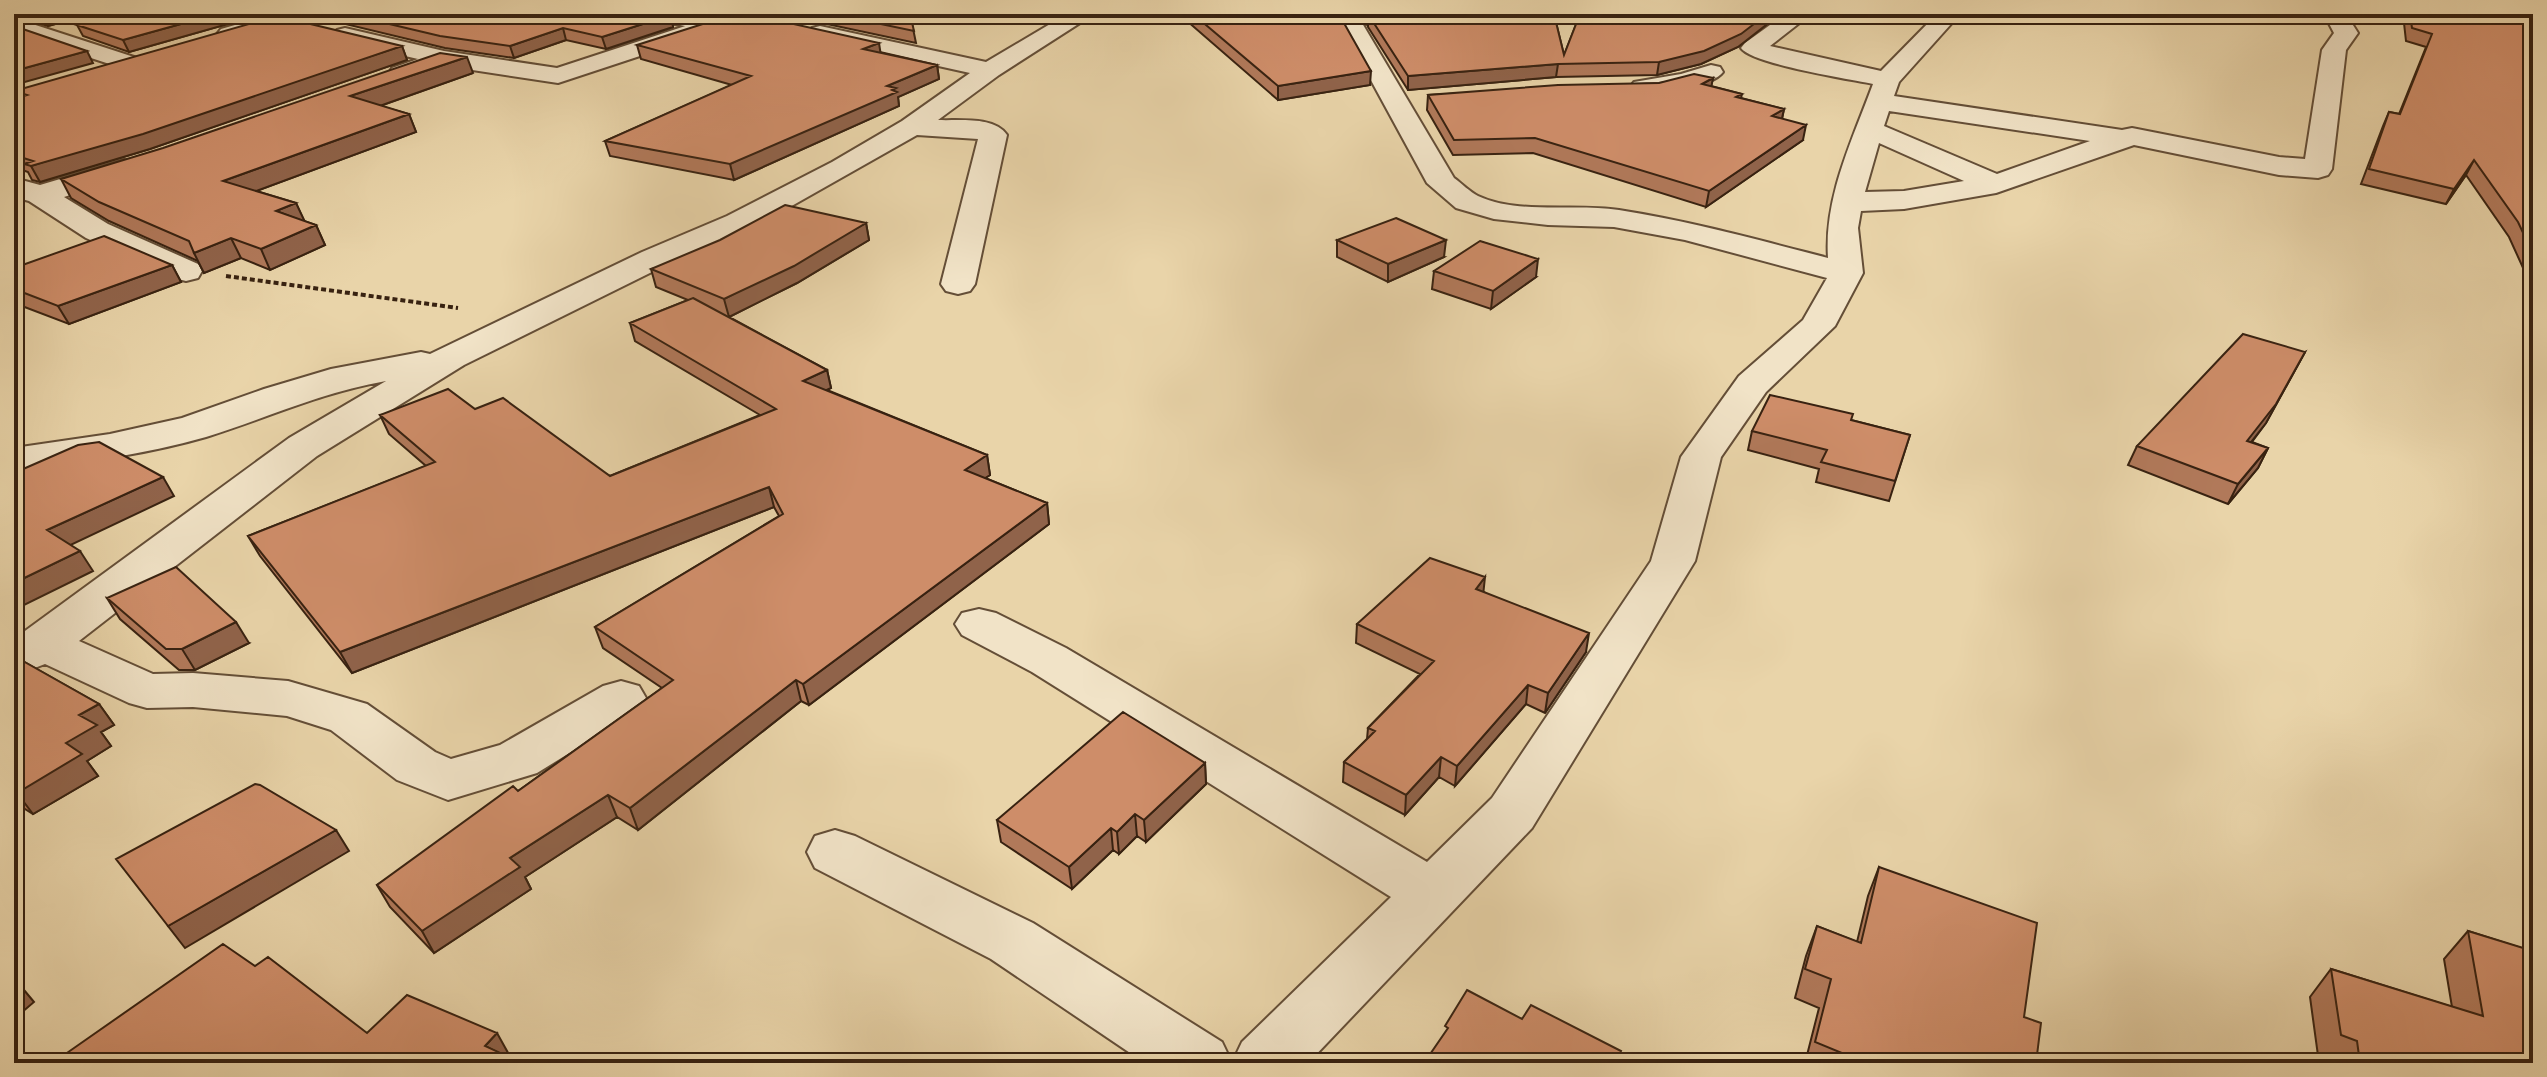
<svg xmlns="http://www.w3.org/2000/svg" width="2547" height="1077" viewBox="0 0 2547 1077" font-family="Vollkorn,serif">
<rect width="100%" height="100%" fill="#e9d4a9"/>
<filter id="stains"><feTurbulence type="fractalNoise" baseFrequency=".0025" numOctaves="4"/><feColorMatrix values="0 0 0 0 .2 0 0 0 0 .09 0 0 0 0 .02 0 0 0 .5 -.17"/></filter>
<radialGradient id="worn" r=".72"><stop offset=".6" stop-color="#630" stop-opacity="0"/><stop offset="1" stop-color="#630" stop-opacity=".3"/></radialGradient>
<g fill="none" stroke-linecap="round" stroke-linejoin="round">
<defs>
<path id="lane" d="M653 14H665L711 27 705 30 660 21Z
M1397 14H1431L1425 17 1351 26 1345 23Z"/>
<path id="street" d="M274 14H310L307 19 229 41 221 39 217 34 221 29Z
M722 14H755L752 19 558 83 446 66 401 80 392 78 389 73 392 68 418 59 337 40 333 35 337 30 345 28 444 51 557 68Z
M1067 14H1094L999 75 938 120C959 121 994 116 1007 135L975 284 970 291 958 294 946 291 941 284 978 139 917 135 749 230 664 266 464 365 317 456 79 641 153 674 193 673 288 681 367 704 435 752 451 759 500 745 603 686 621 681 639 686 646 698 639 710 537 773 448 800 397 780 331 730 287 716 193 707 147 708 129 703 45 664 14 676V639L289 438 386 381C322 392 267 418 206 437 144 455 78 463 14 472V448L110 434 182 418 264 389 331 369 421 352 430 354 642 252 727 216 832 162 902 121 970 73 812 38 808 33 812 28 820 26 986 62Z
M1326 14H1352L1359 18 1454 178C1461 183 1470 192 1478 196 1518 215 1576 203 1619 210 1690 221 1759 240 1828 258 1824 197 1852 141 1873 84 1849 79 1752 64 1741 48L1745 43 1785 14H1811L1770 46 1881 71 1937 14H1960L1899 82 1894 96 2122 130 2132 128 2279 157 2305 159 2322 50 2334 33 2324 14H2346L2358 33 2346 50 2332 169 2328 175 2318 178 2279 175 2134 145 1996 193 1904 209 1861 211 1858 228 1863 273 1835 326 1766 392 1721 457 1695 561 1532 828 1308 1063H1232L1242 1042 1391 897 1032 672 962 635 955 624 962 613 979 609 996 613 1066 648 1427 862 1492 798 1651 561 1681 457 1739 376 1803 320 1827 278 1685 240 1614 227 1548 225 1494 219 1456 208 1427 183 1342 27ZM1889 111 2090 141 1997 174 1884 126ZM1879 143 1964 181 1904 191 1865 192Z
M14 18 137 58 140 63 137 68 128 70 14 33Z
M1711 65 1720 67 1723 72C1712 87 1652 97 1634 92L1630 87 1634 82 1681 74Z
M124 160 134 163 138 169 134 175 64 197 108 224 198 264 202 271 198 278 186 281 174 278 86 238 29 201 14 197V178L40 185Z
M835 830 855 836 1033 923 1222 1042 1232 1063H1145L991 959 815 868 807 852 815 836Z"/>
</defs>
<use href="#lane" stroke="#644e37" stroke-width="4"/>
<use href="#street" stroke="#644e37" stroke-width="4"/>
<path stroke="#382211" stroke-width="4" stroke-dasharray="5 3" stroke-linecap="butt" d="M226 276 458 308"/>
<use href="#lane" fill="#f1e3c7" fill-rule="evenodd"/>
<use href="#street" fill="#f1e3c7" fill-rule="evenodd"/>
</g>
<path fill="#b1795a" stroke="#382211" stroke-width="2" d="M14 14H92L48 26 14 16Z
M120 14H263L129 52 83 36 77 25Z
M311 14H665L671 15 673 27 606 49 566 40 514 58 445 48 312 16Z
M668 14H713L696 20Z
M780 14H910L916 43Z
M1179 14H1337L1370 85 1278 100Z
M1357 14H1554L1564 55 1580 14H1780L1738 47 1701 64 1657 75 1556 77 1408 90 1368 27V16L1362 17Z
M2403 14H2533V273L2531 271 2524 270 2509 237 2466 175 2446 204 2361 184 2383 126 2389 112 2399 114 2426 47 2406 41Z
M637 45 880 52 937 65 939 79 898 97 899 106 734 180 610 156 605 141 732 85 641 59Z
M402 46 407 60 150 149 40 182 32 180 28 172 14 167V99L17 98 14 91Z
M473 73 380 106 409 114 416 132 256 191 296 203 304 221 316 225 325 245 270 270 241 258 204 273 198 261 109 221 71 198 61 179Z
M1713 78 1711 86 1742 94 1741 98 1784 109 1782 119 1803 140 1706 207 1533 153 1453 155 1427 110 1428 95 1659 83Z
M866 223 869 240 797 283 729 317 827 370 831 388 827 390 987 455 990 475 985 478 1047 503 1049 524 809 705 801 701 638 830 617 817 525 877 531 889 434 953 390 907 377 885 518 791 662 688 603 648 595 627 779 516 774 507 352 673 260 556 248 536 426 466 389 434 380 415 475 409 610 476 760 415 635 341 630 323 688 300 656 287 651 269Z
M1337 240 1444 257 1388 282 1337 257Z
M172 265 181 282 69 324 14 303V268Z
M1434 271 1536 277 1491 309 1432 289Z
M2305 352 2266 423 2252 442 2268 448 2258 468 2228 504 2128 465 2137 446Z
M1851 420 1910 435 1889 501 1816 482 1819 469 1748 450 1752 431Z
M1484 592 1586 652 1545 713 1526 704 1455 786 1439 777 1405 815 1343 782 1344 762 1367 739 1368 728 1420 674 1356 643 1357 624Z
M107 598 249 643 195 670H179L120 619Z
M14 656 99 704 114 725 101 732 111 746 87 761 98 776 33 814 14 802Z
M1205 763 1206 784 1146 842 1137 836 1119 854 1113 850 1072 889 1001 842 997 820Z
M1879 867 2024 1017 2036 1063H1805L1819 1008 1795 998 1806 956 1817 926 1857 942 1868 896Z
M2533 884V1063H2319L2310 997 2331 969 2452 1007 2444 959 2468 931 2524 949Z"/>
<path fill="#90634a" stroke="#382211" stroke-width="2" d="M42 14H92L48 26Z
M217 14H263L129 52 123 40Z
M694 14H713L696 20Z
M1767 14H1780L1738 47 1701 64 1657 75 1659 62Z
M671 15 673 27 606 49 602 37Z
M563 28 566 40 514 58 510 46Z
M879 43 881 56 863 49Z
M402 46 407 60 150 149 40 182 31 166Z
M87 51 93 63 14 85V71Z
M467 57 473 73 357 114 350 96Z
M1558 64 1556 77 1408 90V76Z
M937 65 939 79 898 97 899 106 734 180 730 164 887 86Z
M1371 71 1370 85 1278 100V86Z
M1713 78 1710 93 1702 84Z
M1784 109 1781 123 1772 116Z
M409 114 416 132 232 200 223 181Z
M1806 125 1803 140 1706 207 1709 191Z
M2474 160 2466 175 2446 204 2454 189Z
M296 203 305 222 276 211Z
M866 223 869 240 797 283 729 317 724 299Z
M316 225 325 245 270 270 261 249Z
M231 238 241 258 204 273 194 253Z
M1446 240 1444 257 1388 282V264Z
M1538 259 1536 277 1491 309 1493 291Z
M172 265 181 282 69 324 58 306Z
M2305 352 2266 423 2237 460 2247 441Z
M827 370 831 388 807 399 803 381Z
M2268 448 2258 468 2228 504 2238 484Z
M987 455 990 475 968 489 965 470Z
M163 477 174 496 60 550 47 530Z
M769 487 774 507 352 673 340 652Z
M1047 503 1049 524 809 705 803 684Z
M80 551 93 571 14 610V583Z
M1485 577 1483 596 1476 589Z
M236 622 249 643 195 670 182 649Z
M1589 633 1586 652 1545 713 1548 693Z
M796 680 801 701 638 830 630 808Z
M1528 685 1526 704 1455 786 1457 766Z
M99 704 114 725 101 732 111 746 87 761 98 776 33 814 17 793 66 743 79 715Z
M1441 757 1439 777 1405 815 1406 795Z
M1205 763 1206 784 1146 842 1144 820Z
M608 795 617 817 525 877 531 889 434 953 422 931 510 858Z
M1135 814 1137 836 1119 854 1117 832Z
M1111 828 1113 850 1072 889 1069 867Z
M336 830 349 851 185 948 168 926Z
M14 978 34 1002 14 1019Z
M497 1033 512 1060 485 1046Z"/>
<path fill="#ce8d69" stroke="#382211" stroke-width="2" d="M120 14H217L123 40 77 25Z
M347 14H665L671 15 602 37 563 28 510 46 440 36Z
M734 14H748L879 43 863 49 937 65 887 86 896 88 892 90 897 92 730 164 605 141 751 76 637 45Z
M833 14H910L914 31Z
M1193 14H1337L1340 16 1371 71 1278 86Z
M1368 14H1554L1564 55 1580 14H1767L1741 34 1704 51 1659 62 1558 64 1408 76Z
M2410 14H2533V254L2518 222 2474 160 2454 189 2369 169 2389 112 2400 114 2432 34 2412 28Z
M277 16 402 46 143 134 31 166 24 164 33 161 14 155V99L27 95 14 91Z
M14 26 87 51 14 71Z
M440 53 467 57 350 96 409 114 223 181 296 203 276 211 316 225 261 249 231 238 194 253 189 241 99 202 61 179 163 148Z
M1694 74 1713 78 1702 84 1742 94 1736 97 1784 109 1772 116 1806 125 1709 191 1535 138 1454 140 1428 95 1558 85 1659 83Z
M785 205 866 223 794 266 724 299 651 269 720 240Z
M1396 218 1446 240 1388 264 1337 240Z
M104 236 172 265 58 306 14 289V268Z
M1480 241 1538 259 1493 291 1434 271Z
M693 298 827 370 803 381 987 455 965 470 1047 503 803 684 796 680 630 808 608 795 510 858 520 867 422 931 377 885 513 786 518 791 673 680 595 627 783 514 769 487 340 652 248 536 435 462 380 415 448 389 475 409 503 398 610 476 776 409 630 323Z
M2243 334 2305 352 2276 404 2247 441 2268 448 2238 484 2137 446Z
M1770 395 1853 414 1851 420 1910 435 1895 481 1821 462 1827 450 1752 431Z
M99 442 163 477 47 530 80 551 14 583V473L78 445Z
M1430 558 1485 577 1476 589 1589 633 1548 693 1528 685 1457 766 1441 757 1406 795 1344 762 1375 731 1368 728 1434 661 1357 624Z
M176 567 236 622 182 649H166L107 598Z
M14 656 99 704 79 715 97 725 66 743 82 754 17 793 14 791Z
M1123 712 1205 763 1144 820 1135 814 1117 832 1111 828 1069 867 997 820Z
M255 784 260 785 336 830 168 926 116 859Z
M1879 867 2037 923 2024 1017 2041 1023 2036 1063H1866L1815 1042 1831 979 1805 969 1817 926 1861 943Z
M2468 931 2533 951V1063H2360L2357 1041 2341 1035 2331 969 2483 1016Z
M223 944 255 966 268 957 367 1033 407 995 497 1033 485 1046 522 1063H73L64 1055Z
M1467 990 1522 1019 1531 1005 1621 1051 1615 1063H1424L1448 1028 1445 1026Z"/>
<rect width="2547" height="1077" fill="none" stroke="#e9d4a9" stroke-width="48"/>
<rect x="16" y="16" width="2515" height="1045" fill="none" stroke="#382211" stroke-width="4"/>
<rect x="24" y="24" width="2499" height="1029" fill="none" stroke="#382211" stroke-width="2"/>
<rect width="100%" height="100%" filter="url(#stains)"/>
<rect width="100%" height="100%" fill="url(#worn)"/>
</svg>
